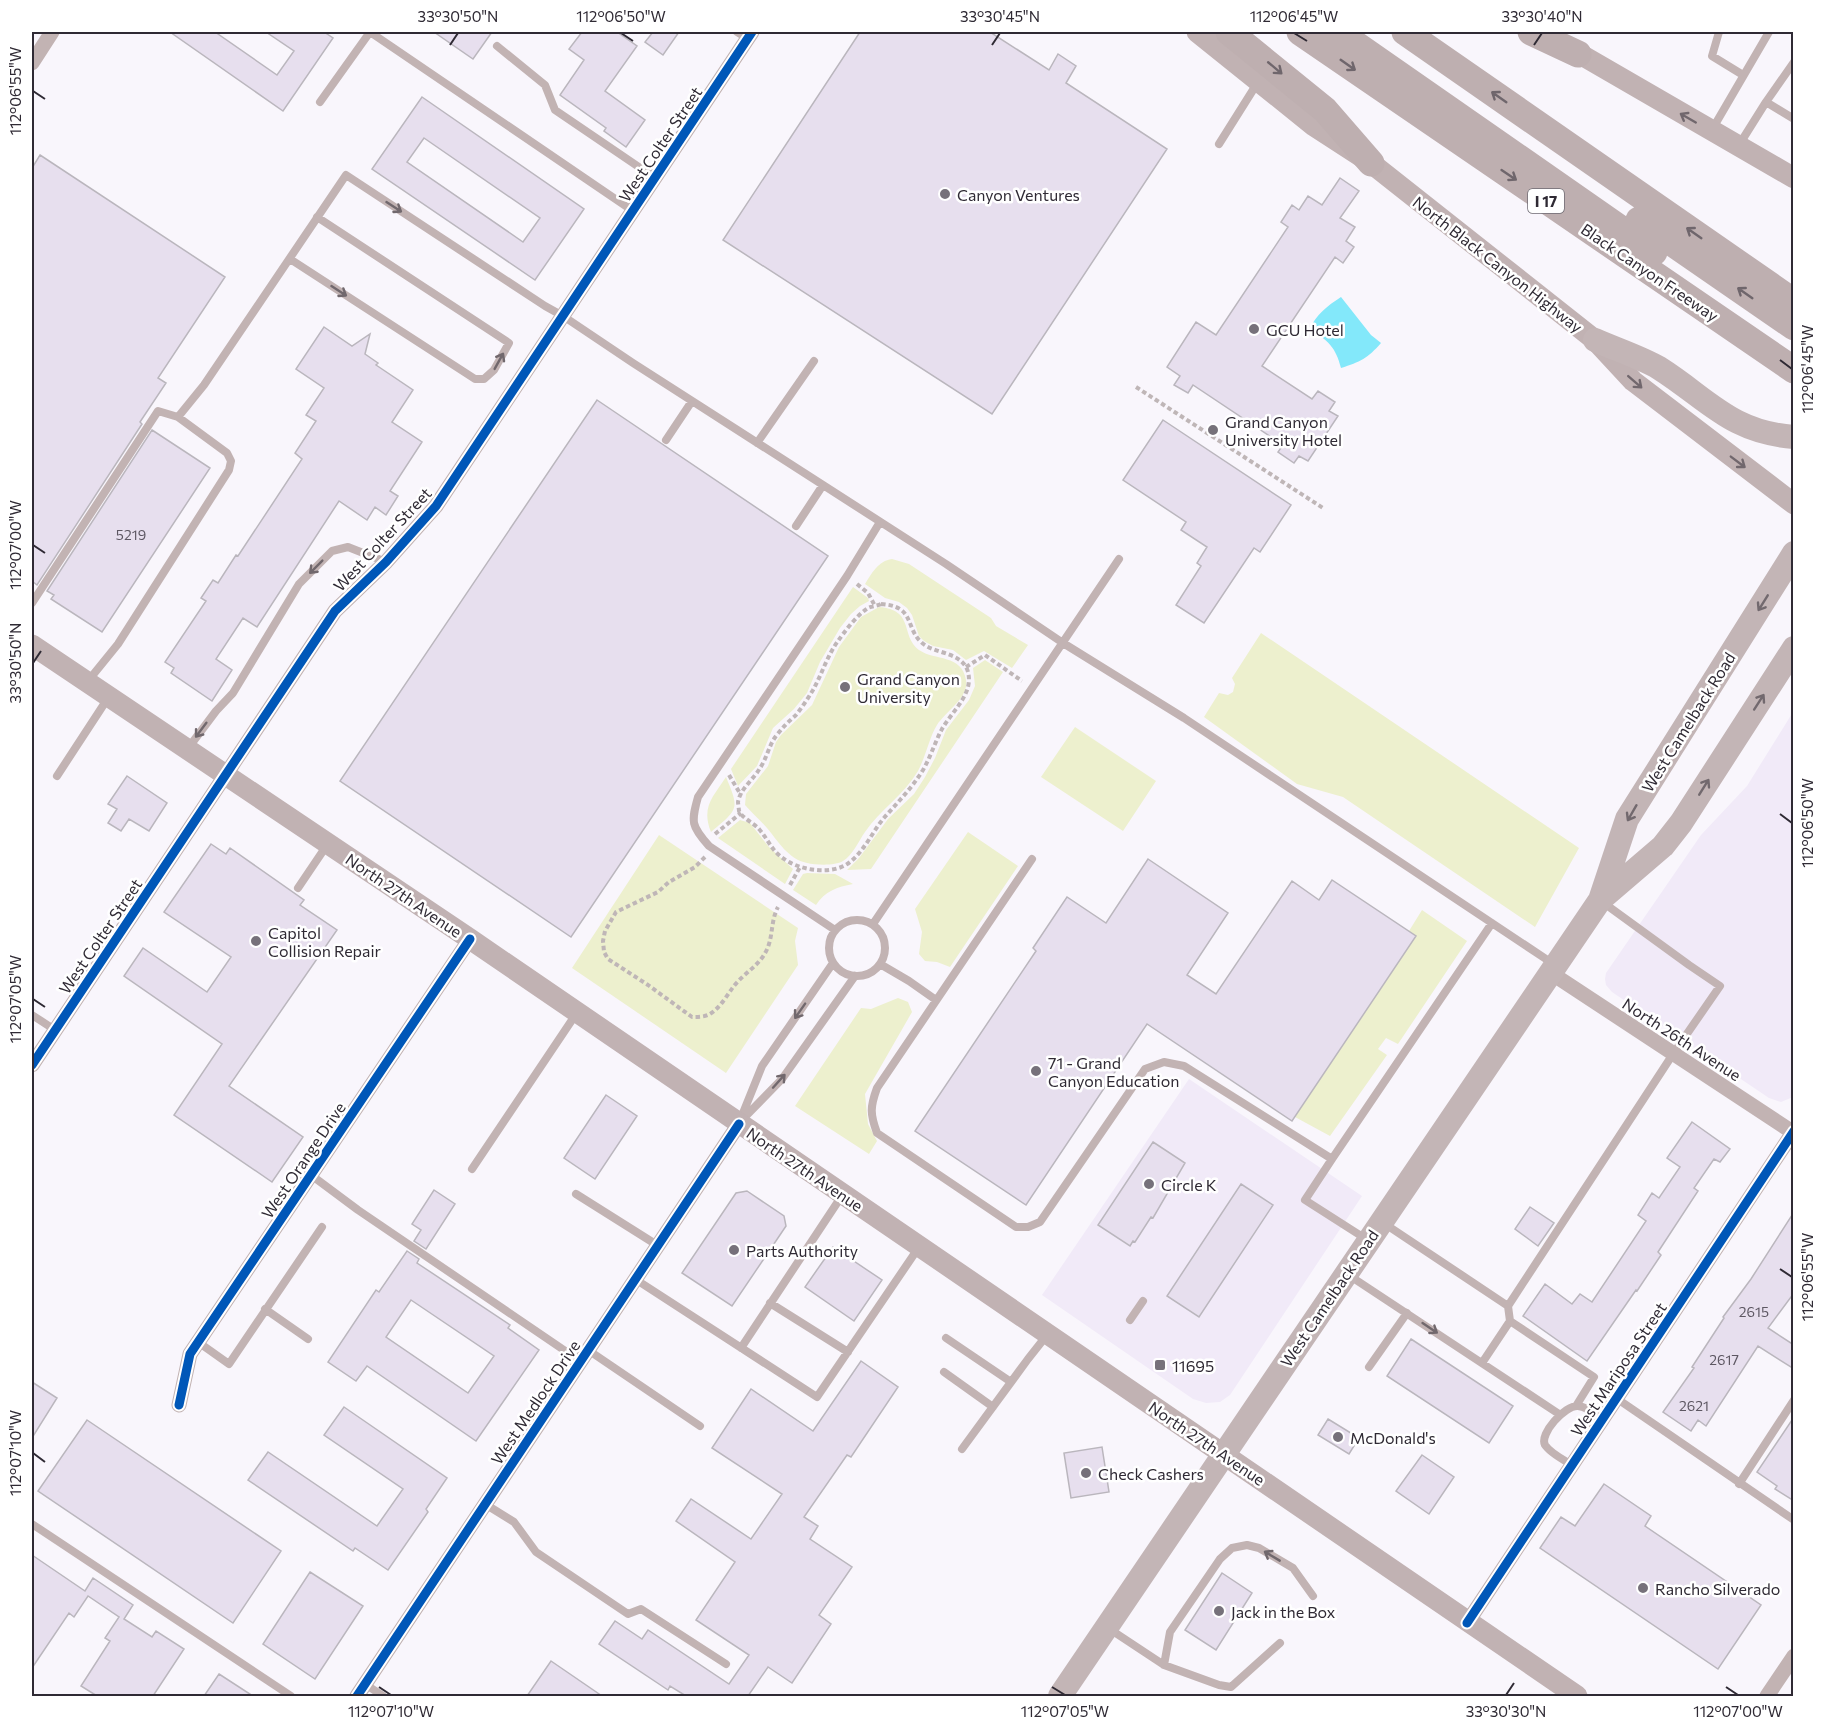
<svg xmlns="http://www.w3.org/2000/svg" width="1825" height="1728" viewBox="0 0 1825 1728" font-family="Commissioner,sans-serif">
<rect width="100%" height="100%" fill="#f9f6fc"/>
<path fill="#f1eaf8" d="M1793 712V1097L1781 1102 1769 1098 1612 992 1606 985 1605 979 1606 973 1701 835 1747 786Z
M1189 1079 1362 1196 1230 1395 1220 1402 1206 1403 1193 1399 1042 1295Z"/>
<path fill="#edf0ce" d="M892 559 909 564 991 618 996 626 1028 645 1012 668 984 651 966 660 953 650 933 646 924 641 919 636 912 615 907 608 899 602 885 598 865 584C872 573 878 561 892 559Z
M853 587 868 598 869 601 860 606 851 614 840 628 820 662 807 693 794 709 773 728 757 766 738 786 731 769Z
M879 607C915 610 900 635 919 650 935 661 962 654 966 680 969 698 946 711 937 725 929 738 926 756 918 771 904 795 880 810 865 832 858 842 853 855 843 861 835 866 816 865 807 863 788 859 778 841 767 828 760 820 752 813 745 805L746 794 768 766 776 742 781 735 812 705 839 647 861 617Z
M1261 633 1579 848 1535 927 1343 797 1297 784 1204 717 1219 693 1228 695 1233 692 1235 684 1232 678Z
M985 660 1003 672 871 869 847 870 859 858 888 819 914 794 925 777 935 758 946 730 969 700 975 686 973 668Z
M1075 727 1156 781 1123 831 1041 777Z
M726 777C740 810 738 809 711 832 701 807 713 797 726 777Z
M740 820 750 823 769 847 793 869 785 884 718 838Z
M968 832 1018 866 950 967 937 962 925 961 919 954 922 932 915 909Z
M659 835 798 928 795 941 798 965 726 1073 572 968Z
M807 873 835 874 853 884C837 887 825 891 816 905L793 890 803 874Z
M1422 910 1467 941 1398 1044 1386 1038 1378 1049 1387 1055 1330 1136 1295 1117 1415 936 1409 931Z
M898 998 908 1002 912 1012 865 1094 868 1124 877 1141 869 1154 795 1106 861 1008 871 1009Z"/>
<path fill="#83e8fa" d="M1341 297 1371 335 1381 343C1368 358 1360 362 1341 368 1336 348 1328 339 1309 330 1316 315 1327 306 1341 297Z"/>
<path fill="#e7dfee" stroke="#bab6bd" stroke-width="1.5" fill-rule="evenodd" d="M170 32H215L277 75 294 51 266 32H324L333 38 283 111Z
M434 32H492L473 59Z
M582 32H617L637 46 605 91 645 120 626 147 604 131 606 128 560 95 584 60 569 49Z
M653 32H679L663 55 645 42Z
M860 32H990L1049 70 1058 54 1076 66 1066 83 1167 149 992 414 723 240Z
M422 97 584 209 535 280 372 169ZM424 138 540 218 523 242 407 162Z
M40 155 225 277 158 378 166 383 140 422 142 424 37 585 32 581V168Z
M1340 178 1359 191 1340 218 1355 227 1346 241 1354 247 1343 263 1335 257 1262 366 1312 399 1318 391 1335 402 1329 411 1338 416 1308 461 1299 456 1294 463 1278 452 1283 445 1193 385 1188 393 1174 385 1180 376 1167 367 1196 322 1216 335 1288 227 1281 222 1292 205 1299 210 1308 196 1322 205Z
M324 327 352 346 370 334 365 354 378 363 376 365 413 390 392 422 422 442 390 491 398 496 386 515 375 507 367 520 339 501 257 627 243 618 216 659 232 670 212 701 171 673 174 668 165 662 206 601 201 598 213 580 218 583 236 555 238 556 302 459 295 453 316 421 306 415 324 388 296 369Z
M597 400 828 556 571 937 340 781Z
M1163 420 1291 505 1260 552 1254 548 1204 623 1176 605 1201 566 1197 563 1207 547 1181 530 1186 522 1123 480Z
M152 430 210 468 102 632 51 599 54 595 47 591Z
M127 776 167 803 149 831 129 819 121 831 108 823 117 809 108 804Z
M211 844 226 854 230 848 304 900 300 905 337 930 229 1086 303 1137 272 1182 174 1115 222 1044 124 976 143 948 207 992 231 957 164 912Z
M1148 859 1228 913 1187 975 1216 994 1292 881 1319 900 1332 880 1416 936 1292 1121 1147 1024 1026 1205 915 1131 1036 951 1033 948 1067 897 1106 923Z
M606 1095 637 1116 595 1179 564 1158Z
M1692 1122 1730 1149 1720 1162 1714 1159 1694 1188 1698 1191 1658 1252 1661 1255 1637 1291 1636 1290 1587 1361 1523 1316 1545 1284 1572 1304 1580 1294 1592 1302 1646 1221 1638 1215 1652 1193 1659 1198 1680 1167 1667 1158Z
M1153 1142 1185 1163 1153 1218 1151 1217 1135 1242 1133 1241 1130 1246 1098 1225Z
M1241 1184 1273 1205 1199 1317 1167 1296Z
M434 1190 455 1204 426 1249 414 1241 421 1230 412 1224Z
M747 1191 784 1216 786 1226 732 1306 682 1273 736 1193Z
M1530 1207 1554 1223 1538 1246 1515 1229Z
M1794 1212V1293L1768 1328 1794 1345V1369L1758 1346 1706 1426 1698 1420 1691 1431 1663 1412 1694 1368 1692 1367 1724 1318 1723 1317 1751 1279Z
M833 1247 882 1280 854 1321 805 1287Z
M407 1251 419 1259 417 1263 510 1325 508 1328 539 1350 476 1441 367 1366 356 1381 328 1362 376 1290 379 1292ZM411 1300 494 1356 468 1393 386 1337Z
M1411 1339 1513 1406 1489 1443 1387 1376Z
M861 1361 898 1387 851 1457 847 1455 804 1517 818 1526 810 1539 852 1567 819 1615 831 1624 792 1683 768 1667 748 1696H686L670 1686 668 1690 599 1644 615 1621 642 1639 648 1630 729 1684 749 1655 696 1620 735 1562 676 1521 691 1499 751 1539 782 1494 712 1448 751 1389 813 1431Z
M32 1382 57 1398 32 1438Z
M344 1407 447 1478 426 1509 428 1512 388 1570 355 1548 353 1551 248 1480 268 1452 377 1526 403 1489 324 1435Z
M1794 1417V1501L1775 1489 1777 1486 1757 1472Z
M1328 1419 1359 1438 1349 1454 1318 1435Z
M87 1420 281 1551 233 1623 38 1491Z
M1102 1447 1109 1492 1071 1498 1064 1453Z
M1422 1455 1454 1477 1429 1514 1396 1491Z
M1604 1484 1651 1516 1645 1526 1761 1605 1718 1669 1540 1548 1561 1517 1575 1526Z
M32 1555 85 1591 93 1578 133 1605 124 1619 152 1637 156 1631 184 1649 153 1696H97L81 1686 110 1641 105 1638 119 1617 88 1596 74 1617 69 1613 32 1668Z
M310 1572 363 1606 315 1679 263 1644Z
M1222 1573 1252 1593 1216 1650 1185 1630Z
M551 1661 602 1696H527Z
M219 1674 253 1696H204Z"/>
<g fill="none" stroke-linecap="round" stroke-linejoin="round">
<path stroke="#bfb6b7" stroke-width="4" stroke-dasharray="4.5 3" stroke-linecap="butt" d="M1136 387 1323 508
M857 584 868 593 875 606
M881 604C915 606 905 627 921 642 933 654 959 651 967 669 976 692 952 711 942 729 935 742 931 756 923 770 912 788 897 803 883 819 872 833 864 851 850 862 834 875 805 871 789 862 771 852 771 843 759 829 754 823 743 819 739 811 739 810 738 803 738 802 740 789 754 779 760 768 767 758 769 745 776 736 782 728 788 722 795 716 802 708 808 698 813 690 822 674 827 656 838 641 845 631 857 615 868 608 872 606 877 606 881 604Z
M966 667 985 655 1022 681
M729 775 741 795
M715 834 741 813
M705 857 695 867 669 882 658 892 616 912 605 931 603 941 604 952 608 959 648 985 692 1017C698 1017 705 1017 710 1014 721 1007 727 995 734 986 745 972 761 965 768 947 773 934 771 920 778 907
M790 885 800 867"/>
<path stroke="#c2b3b3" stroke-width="8" d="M737 32 748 39
M1719 32 1712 56 1743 75
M497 46 545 85 555 110 655 178
M320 102 370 32 633 211
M1766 102 1794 62
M1713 128 1769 32
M1219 144 1258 82
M1739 145 1766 102 1794 119
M290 259 475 379H484L494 370 509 343 317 217
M666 440 692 401
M757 443 814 361
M796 526 823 485
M32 603 158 411 178 417 204 385 346 175 545 306 563 316 633 363 946 564 1063 643 1184 718 1552 963
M88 681 118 644 229 470 231 461 227 453 178 417
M189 747 216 711 233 693 299 584 332 551 348 547 386 562
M57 776 108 698
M1032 859 877 1088C870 1107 870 1114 877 1133L1016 1227H1028L1040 1222 1145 1069 1164 1062 1184 1066 1332 1159 1305 1200 1366 1239
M298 888 327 845
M829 948a28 28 0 1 1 56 0a28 28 0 1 1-56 0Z
M873 924 1119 559
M835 930 709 846C691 826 691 822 698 797L847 576 880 522
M880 964 909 981 936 1000
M32 1015 55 1030
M741 1118 762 1066 833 963
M740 1122 782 1079 855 976
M1332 1159 1492 923
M472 1169 576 1014
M311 1175 358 1210 580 1361
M576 1194 657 1245
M1385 1224 1508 1306
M1350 1276 1559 1414
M635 1279 817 1397 919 1247
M770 1303 848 1352
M265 1309 308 1339
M1130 1320 1143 1301
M1510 1321 1594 1377 1576 1406
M946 1338 1011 1382
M198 1342 229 1364 322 1227
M741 1348 843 1194
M588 1350 700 1426
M1482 1363 1510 1321 1508 1306 1673 1054 1720 986 1689 965 1601 901
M1369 1367 1407 1313
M944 1372 993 1407
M1616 1398 1794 1520
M962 1449 1028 1359 1047 1335
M1572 1465C1564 1460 1550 1453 1545 1445 1539 1434 1565 1405 1578 1406 1587 1407 1595 1413 1603 1418
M1739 1484 1794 1400
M485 1504 514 1522 536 1552 628 1614 641 1609 726 1664
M32 1524 291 1696
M1108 1628 1164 1665 1219 1685 1231 1687 1280 1643
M1164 1665 1170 1632 1220 1559 1232 1548 1247 1545 1259 1548 1293 1568 1313 1596
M365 1684 383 1696"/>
<path stroke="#c2b3b3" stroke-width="15" d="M32 63 52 32
M1551 973 1794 1133
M32 1065 335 611 386 562 436 506 752 32
M179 1405 190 1354 470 939
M1467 1623 1794 1131
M357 1696 739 1124
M1767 1696 1794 1656"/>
<path stroke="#c1b2b3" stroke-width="21" d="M1197 32 1314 126 1371 163 1595 340 1633 381 1794 504
M1566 46 1794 178
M32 645 470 939 1577 1696"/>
<path stroke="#c3b5b6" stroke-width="24" d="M1595 340C1615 349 1640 357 1659 368 1708 399 1730 432 1794 437
M1600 900 1627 819 1794 553
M1060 1696 1600 900 1663 846 1681 823 1794 648"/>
<path stroke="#beafb0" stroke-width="27" d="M1229 32 1325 110 1371 163
M1300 32 1794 370
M1338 32 1654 252
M1405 32 1794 302
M1531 32 1578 54
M1639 220 1794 327"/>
<defs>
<path id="cycleway" d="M32 1065 335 611 386 562 436 506 752 32
M179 1405 190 1354 470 939
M1467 1623 1794 1131
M357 1696 739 1124"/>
</defs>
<use href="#cycleway" stroke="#fff" stroke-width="13"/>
<use href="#cycleway" stroke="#0057b8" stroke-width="9"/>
</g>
<defs><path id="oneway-shaft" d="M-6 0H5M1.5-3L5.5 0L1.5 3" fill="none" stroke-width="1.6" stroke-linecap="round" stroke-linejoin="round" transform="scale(1.5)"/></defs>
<g stroke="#6f666c">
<use href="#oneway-shaft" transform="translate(1348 65) rotate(35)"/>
<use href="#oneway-shaft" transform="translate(1275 68) rotate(40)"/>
<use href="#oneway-shaft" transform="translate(1499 97) rotate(-145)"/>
<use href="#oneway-shaft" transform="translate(1509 175) rotate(34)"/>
<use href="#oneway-shaft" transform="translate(1694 233) rotate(-145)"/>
<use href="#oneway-shaft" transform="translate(1745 293) rotate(-145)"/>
</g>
<g stroke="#71676d">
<use href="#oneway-shaft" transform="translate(1688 118) rotate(-150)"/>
<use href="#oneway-shaft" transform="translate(1635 382) rotate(41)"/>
<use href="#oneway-shaft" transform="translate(1738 462) rotate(37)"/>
</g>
<g stroke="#71686d">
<use href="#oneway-shaft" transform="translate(394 207) rotate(33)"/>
<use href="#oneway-shaft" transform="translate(339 291) rotate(33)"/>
<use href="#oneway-shaft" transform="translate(499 361) rotate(-61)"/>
<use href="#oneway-shaft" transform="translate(316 567) rotate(135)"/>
<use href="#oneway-shaft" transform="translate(201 730) rotate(127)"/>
<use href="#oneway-shaft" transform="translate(800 1011) rotate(125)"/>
<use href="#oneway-shaft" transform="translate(779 1081) rotate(-48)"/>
<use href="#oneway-shaft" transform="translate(1430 1328) rotate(34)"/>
<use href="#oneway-shaft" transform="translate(1272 1556) rotate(-149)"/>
</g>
<g stroke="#72696e">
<use href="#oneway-shaft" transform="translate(1763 603) rotate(122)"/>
<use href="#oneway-shaft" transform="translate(1759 702) rotate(-57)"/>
<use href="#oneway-shaft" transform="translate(1704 787) rotate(-58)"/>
<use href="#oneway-shaft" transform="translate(1632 813) rotate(120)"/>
</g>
<path fill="none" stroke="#2f2a34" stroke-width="2" d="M621 33 633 41M1294 33 1307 41M450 45 458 33M992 45 1000 33M1534 45 1542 33M33 91 45 99M1780 360 1792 369M33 545 45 553M33 663 41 651M1780 814 1792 823M33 999 45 1007M1780 1269 1792 1277M33 1453 45 1462M379 1687 391 1695M1052 1687 1065 1695M1726 1687 1738 1695M1506 1695 1514 1683"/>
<g fill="#76717a" stroke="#fff" stroke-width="2">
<circle cx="945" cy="194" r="6"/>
<circle cx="1254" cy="329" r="6"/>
<circle cx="1213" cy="430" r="6"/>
<circle cx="845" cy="687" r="6"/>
<circle cx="256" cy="941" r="6"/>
<circle cx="1036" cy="1071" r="6"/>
<circle cx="1149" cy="1184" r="6"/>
<circle cx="734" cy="1250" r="6"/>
<rect x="1154" y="1359" width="12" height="12" rx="3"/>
<circle cx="1338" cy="1437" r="6"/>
<circle cx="1086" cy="1473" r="6"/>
<circle cx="1643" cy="1588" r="6"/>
<circle cx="1219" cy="1611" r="6"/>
</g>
<g text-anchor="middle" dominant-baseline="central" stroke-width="5" stroke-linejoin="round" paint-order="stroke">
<g font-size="14" fill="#5d5762">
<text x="131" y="534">5219</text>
<text x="1754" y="1311">2615</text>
<text x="1724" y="1359">2617</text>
<text x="1694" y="1405">2621</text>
</g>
<rect fill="#fff" stroke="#6d6a71" stroke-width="1.5" x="1528" y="189" width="36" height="24" rx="4.5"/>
<g font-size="15" font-weight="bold" fill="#2f2a34">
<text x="1546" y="201">I 17</text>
</g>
<g font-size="16" fill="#2f2a34" stroke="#fff">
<text transform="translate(660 144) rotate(-56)">West Colter Street</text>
<text transform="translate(1498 264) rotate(38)">North Black Canyon Highway</text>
<text transform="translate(1650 272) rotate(34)">Black Canyon Freeway</text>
<text transform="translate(382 539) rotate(-47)">West Colter Street</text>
<text transform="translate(1688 722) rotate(-58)">West Camelback Road</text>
<text transform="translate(404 895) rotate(34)">North 27th Avenue</text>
<text transform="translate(100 936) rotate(-56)">West Colter Street</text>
<text transform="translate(1682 1039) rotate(33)">North 26th Avenue</text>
<text transform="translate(303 1160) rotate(-56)">West Orange Drive</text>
<text transform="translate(805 1169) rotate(34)">North 27th Avenue</text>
<text transform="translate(1329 1298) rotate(-56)">West Camelback Road</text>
<text transform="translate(1618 1369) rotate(-56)">West Mariposa Street</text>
<text transform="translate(535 1402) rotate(-56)">West Medlock Drive</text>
<text transform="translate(1207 1443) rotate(34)">North 27th Avenue</text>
</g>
<g font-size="16" fill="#2f2a34" stroke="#fff" text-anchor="start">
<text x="957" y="194">Canyon Ventures</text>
<text x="1266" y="329">GCU Hotel</text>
<text x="1225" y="421">Grand Canyon<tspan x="1225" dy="18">University Hotel</tspan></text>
<text x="857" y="678">Grand Canyon<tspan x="857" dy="18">University</tspan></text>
<text x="268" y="932">Capitol<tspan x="268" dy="18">Collision Repair</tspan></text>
<text x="1048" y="1062">71 - Grand<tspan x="1048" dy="18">Canyon Education</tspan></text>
<text x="1161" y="1184">Circle K</text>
<text x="746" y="1250">Parts Authority</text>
<text x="1172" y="1365">11695</text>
<text x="1350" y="1437">McDonald's</text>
<text x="1098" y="1473">Check Cashers</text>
<text x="1655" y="1588">Rancho Silverado</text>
<text x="1231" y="1611">Jack in the Box</text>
</g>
</g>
<rect width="1825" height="1728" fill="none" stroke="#ffffff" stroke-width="66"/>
<rect x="33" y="33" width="1759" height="1662" fill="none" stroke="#2f2a34" stroke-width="2"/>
<g font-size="15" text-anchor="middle" fill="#2f2a34">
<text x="458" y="22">33°30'50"N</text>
<text x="621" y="22">112°06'50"W</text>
<text x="1000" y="22">33°30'45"N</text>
<text x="1294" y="22">112°06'45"W</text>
<text x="1542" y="22">33°30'40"N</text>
<text transform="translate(16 91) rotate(-90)" y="5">112°06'55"W</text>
<text transform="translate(1808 369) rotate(-90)" y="5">112°06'45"W</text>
<text transform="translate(16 545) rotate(-90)" y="5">112°07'00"W</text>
<text transform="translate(16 663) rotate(-90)" y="5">33°30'50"N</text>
<text transform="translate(1808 823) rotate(-90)" y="5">112°06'50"W</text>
<text transform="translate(16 999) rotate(-90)" y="5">112°07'05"W</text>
<text transform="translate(1808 1277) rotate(-90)" y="5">112°06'55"W</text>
<text transform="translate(16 1453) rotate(-90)" y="5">112°07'10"W</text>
<text x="391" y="1717">112°07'10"W</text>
<text x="1065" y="1717">112°07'05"W</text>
<text x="1506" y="1717">33°30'30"N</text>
<text x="1738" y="1717">112°07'00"W</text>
</g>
</svg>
